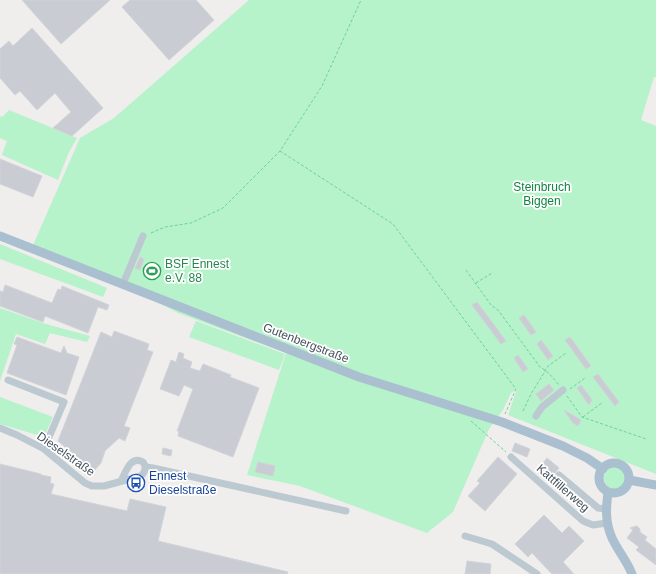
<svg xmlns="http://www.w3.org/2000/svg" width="656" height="574" viewBox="0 0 656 574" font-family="Arial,sans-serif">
<rect width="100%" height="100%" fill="#f0eded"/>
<path fill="#b6f2ca" d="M249 0H656V77H654L641 120 656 126V474L508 415 517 389 511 393 503 410 489 429 453 512 427 533 300 486 247 475 286 353 178 313 123 284 33 245 80 138 114 118Z
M9 110 77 138 69 152 58 180 2 155 7 141 0 138V116L2 117Z
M0 244 107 288 103 297 0 259Z
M0 308 46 324 90 336 87 342 50 333 45 344 16 334 0 381Z
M196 321 285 354 279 370 189 337Z
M0 397 53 417 44 437 0 424Z
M604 478a11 11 0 1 1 22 0a11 11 0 1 1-22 0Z"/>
<path fill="#c9ccd2" stroke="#d0d4d9" d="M22 0H110L61 44Z
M130 0H196L214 20 169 60 122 7Z
M32 28 103 108 72 136 53 128 71 112 55 93 37 110 20 91 15 95 0 78V49L9 41 13 46Z
M0 159 42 176 33 197 0 184Z
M140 257 144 259 140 270 135 268Z
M5 285 52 303 58 289 61 290 62 286 109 305 107 310 98 307 88 333 45 316 43 322 0 306V291L3 292Z
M477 302 506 341 501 344 472 305Z
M524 315 536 332 531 335 519 318Z
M114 331 149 344 147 350 153 352 124 426 130 428 125 441 119 438 105 451 101 463 94 471 58 441 101 332 112 337Z
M17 337 61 353 64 346 67 353 79 357 66 395 7 373 17 345 14 344Z
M570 337 591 366 586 369 565 340Z
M541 340 553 356 548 360 537 344Z
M179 352 184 354 183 358 192 362 190 368 200 371 203 364 231 375 230 377 259 388 233 457 178 436 179 431H177L193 389 184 385 179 396 160 389 171 360 176 362Z
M518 355 528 369 523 372 514 358Z
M598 374 619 402 615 406 593 377Z
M549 384 554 390 541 401 536 394Z
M581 385 592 400 589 405 577 388Z
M564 410 581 420 578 426 573 423Z
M515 443 530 449 527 457 512 451Z
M163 448 172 450 171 456 162 454Z
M498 457 517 474 485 511 468 496 480 483 477 481Z
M547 458 559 468 551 478 539 468Z
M258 462 275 466 273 476 255 472Z
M0 464 41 474V475L51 477 50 483 54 484 51 494 127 511 130 499 166 507 158 541 288 572 287 574H0Z
M544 515 562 533 569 526 584 541 563 562 574 574H552L532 553 528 557 515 544Z
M637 526 640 529V532L647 537 645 540 656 549V565L636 550 639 547 627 538 633 530 630 528Z
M467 561 491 564 490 574H465Z"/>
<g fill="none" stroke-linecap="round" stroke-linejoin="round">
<path stroke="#6cd399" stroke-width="1" stroke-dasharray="3 2" stroke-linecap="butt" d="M280 151 393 224 516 389 505 414
M151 233 165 227 191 223 223 208 280 151 322 86 361 0
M466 270 491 305 498 310 540 367C549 372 553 378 559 385
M476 283 492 273
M570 389 585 378
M567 396 582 417 646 439
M523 411 531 394 544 373 547 367 566 353
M583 417 603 402
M471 421 506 452"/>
<path stroke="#bcc9d1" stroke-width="7" d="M123 284 143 236
M8 380 64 402 44 449
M536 416 542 407 563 390
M0 428 17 435 44 449 85 483 92 486H104L141 476C145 472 147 467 143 462 130 455 126 472 121 481
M511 457 583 521 593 525 607 523
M146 467 153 468 346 511
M559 475 598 508 606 509
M465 536 492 544 537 574"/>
<path stroke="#aabfcf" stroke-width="9" d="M0 236 359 377 502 422 563 446 587 458 603 469
M599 478a15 15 0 1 1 30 0a15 15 0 1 1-30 0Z
M629 480 656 485
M608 492C606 509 605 522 612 538 618 551 627 561 632 574"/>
</g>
<defs>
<symbol id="stadium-ring" viewBox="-11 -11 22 22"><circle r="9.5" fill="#fff" stroke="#2e9e5b" stroke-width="1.5"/><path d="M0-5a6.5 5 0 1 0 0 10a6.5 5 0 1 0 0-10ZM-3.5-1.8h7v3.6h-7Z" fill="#2e9e5b"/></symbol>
<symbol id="bus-ring" viewBox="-11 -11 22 22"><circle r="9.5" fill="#fff" stroke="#1a4fb4" stroke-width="1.5"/><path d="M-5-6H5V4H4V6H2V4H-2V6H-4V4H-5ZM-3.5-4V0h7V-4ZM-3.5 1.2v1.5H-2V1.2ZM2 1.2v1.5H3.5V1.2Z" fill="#1a4fb4"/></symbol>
</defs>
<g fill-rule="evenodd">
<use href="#stadium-ring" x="142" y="261" width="20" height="20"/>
<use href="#bus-ring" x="126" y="473" width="20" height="20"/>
</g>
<g text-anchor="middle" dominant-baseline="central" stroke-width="3.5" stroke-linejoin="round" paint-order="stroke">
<g font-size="12" fill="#0f8341" stroke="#fff">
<text x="542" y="187">Steinbruch<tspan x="542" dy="14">Biggen</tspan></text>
</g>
<g font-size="12" fill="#27864d" stroke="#fff" text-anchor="start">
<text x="165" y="264">BSF Ennest<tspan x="165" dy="14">e.V. 88</tspan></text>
</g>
<g font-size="12" fill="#44525c" stroke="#fff">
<text transform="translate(306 343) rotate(21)">Gutenbergstraße</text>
<text transform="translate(66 454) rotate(35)">Dieselstraße</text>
<text transform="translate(563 488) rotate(41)">Kattfillerweg</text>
</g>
<g font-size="12" fill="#164399" stroke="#fff" text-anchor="start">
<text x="149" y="476">Ennest<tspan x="149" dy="14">Dieselstraße</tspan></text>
</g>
</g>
</svg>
